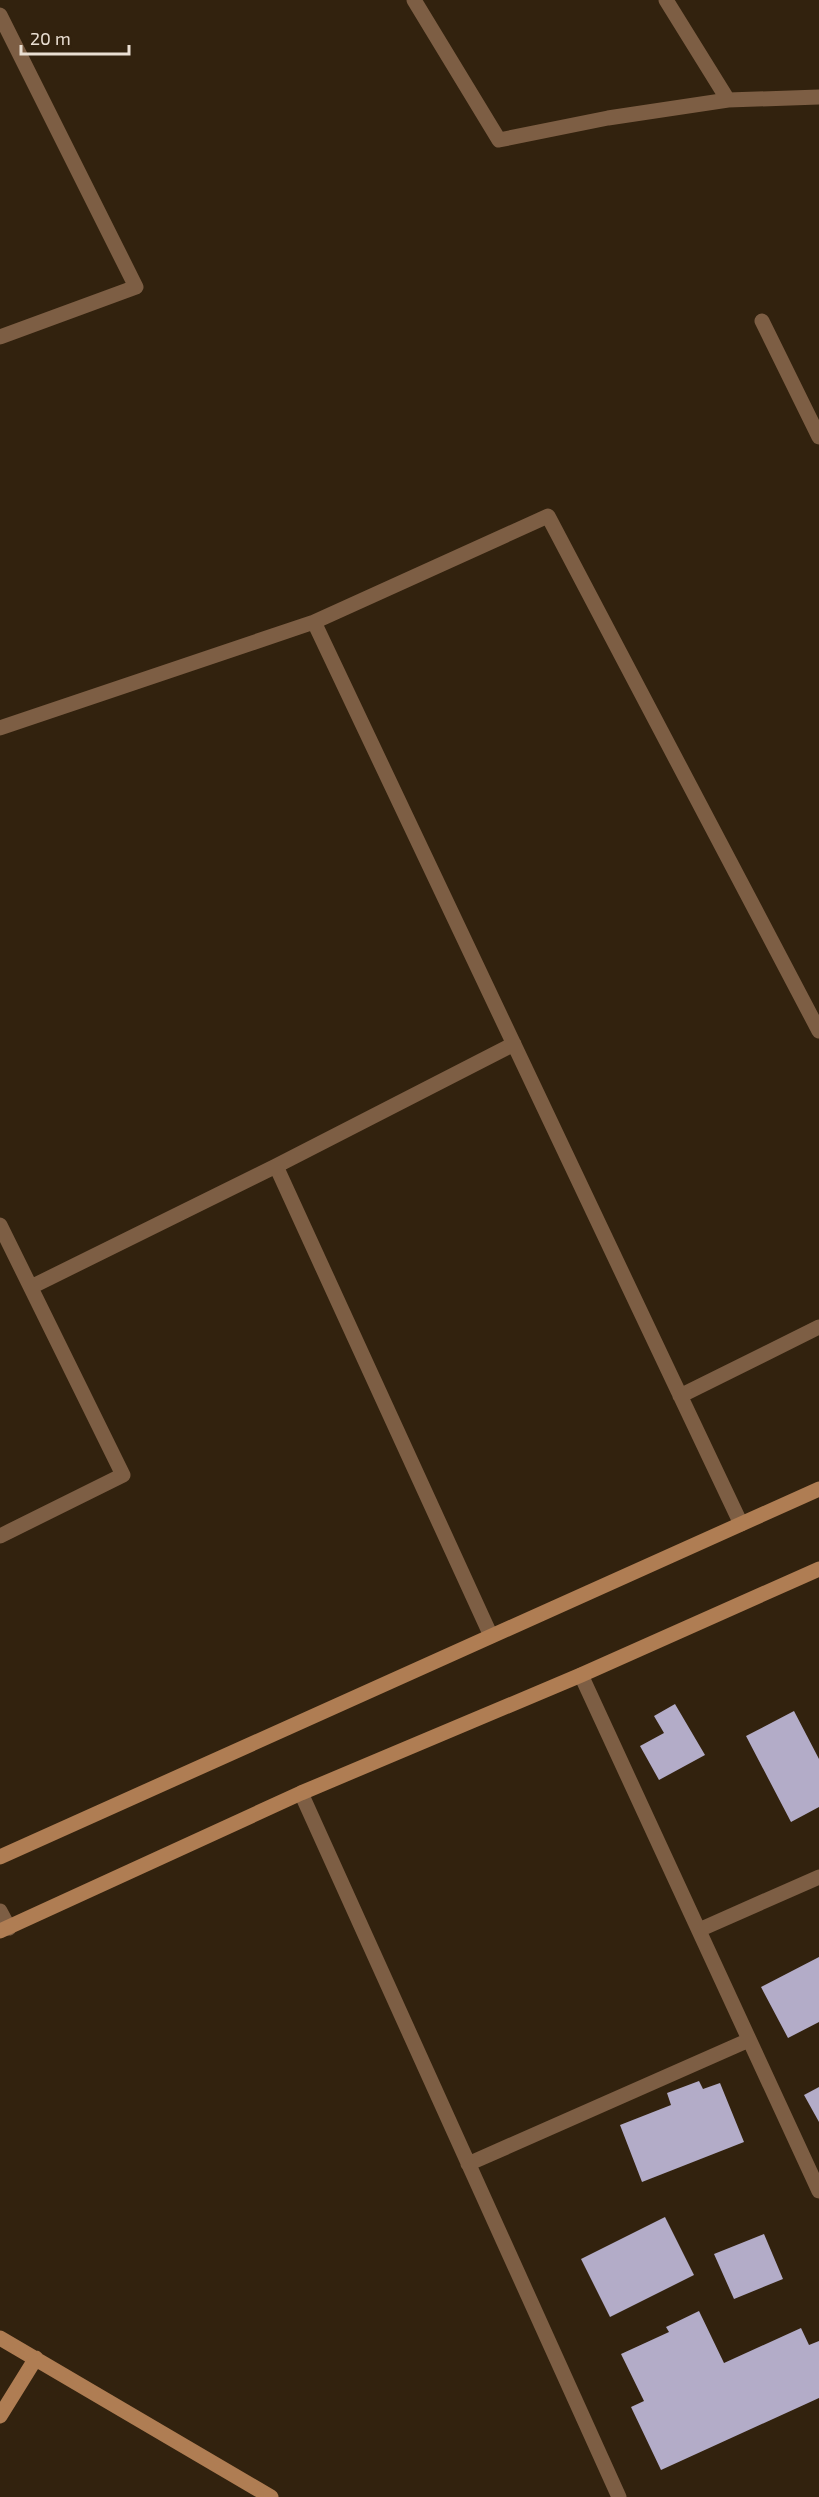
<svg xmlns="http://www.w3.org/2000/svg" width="819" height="2497" viewBox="0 0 819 2497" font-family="'Exo 2',sans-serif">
<rect width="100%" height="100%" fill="#32220e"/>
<path fill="#b3acc8" d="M675 1704 705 1755 659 1780 640 1746 664 1733 654 1716Z
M794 1711 819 1759V1807L791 1822 746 1736Z
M819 1957V2022L788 2038 761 1987Z
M699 2081 703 2089 720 2083 744 2142 642 2182 620 2125 671 2105 667 2093Z
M819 2087V2122L804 2095Z
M665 2217 694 2275 610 2317 581 2259Z
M764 2234 783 2279 734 2299 714 2254Z
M699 2311 724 2363 801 2328 809 2345 819 2341V2398L661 2470 631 2407 644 2401 621 2354 669 2332 666 2327Z"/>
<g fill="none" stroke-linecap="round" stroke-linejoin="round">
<path stroke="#7d5e44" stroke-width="15" d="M414 0 499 140 608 118 728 100 819 97
M666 0 728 100
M0 15 136 287 0 337
M762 321 819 437
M314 622 741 1524
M0 728 314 622 548 516 819 1031
M276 1166 491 1636
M0 1225 123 1475 0 1536
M31 1287 276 1166 514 1044
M680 1396 819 1327
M581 1675 819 2191
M301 1793 619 2497
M0 1911 9 1928
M699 1930 819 1877
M468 2164 749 2040"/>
<path stroke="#af7d53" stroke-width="15" d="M0 1857 819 1489
M0 1931 301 1793 581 1675 819 1569
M0 2338 271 2497
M0 2416 36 2358"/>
</g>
<path d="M21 45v9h108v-9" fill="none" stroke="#eadfd3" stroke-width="3"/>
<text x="30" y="45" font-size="18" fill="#eadfd3" stroke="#32220e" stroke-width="4.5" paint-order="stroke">20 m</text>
</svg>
